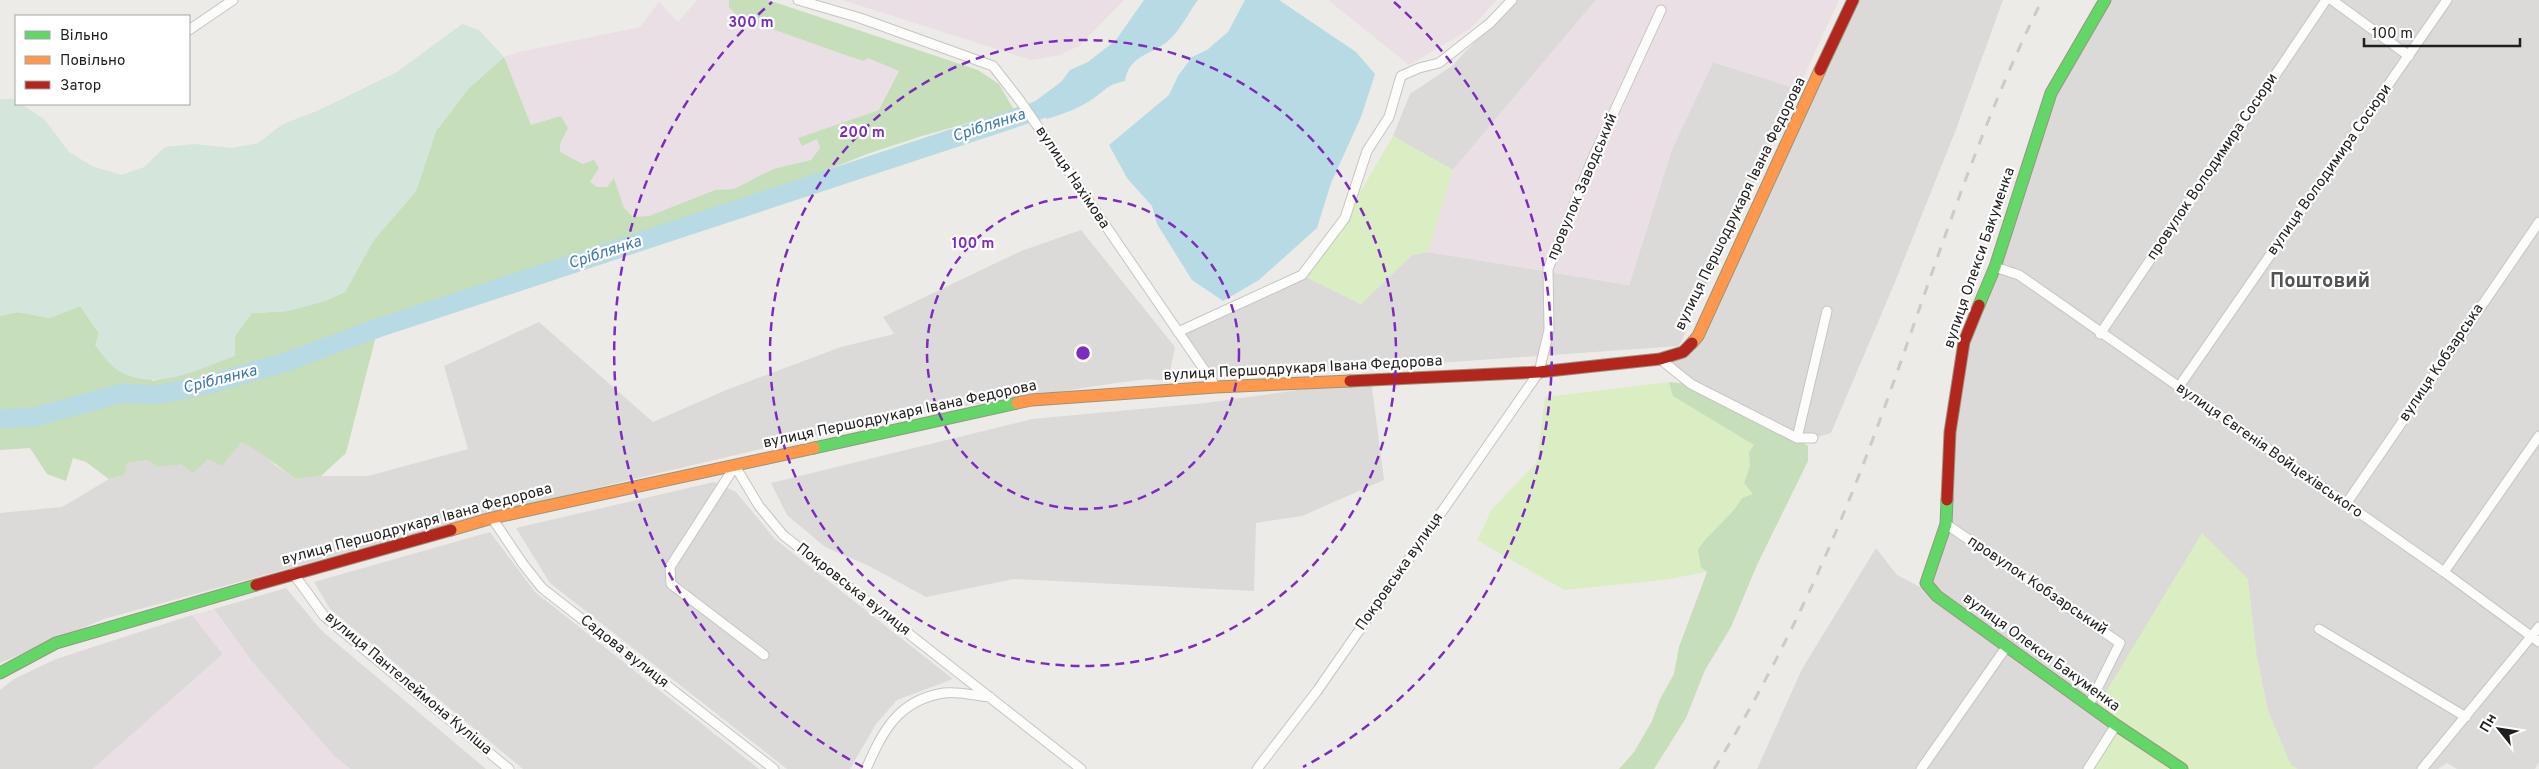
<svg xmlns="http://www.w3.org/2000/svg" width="2539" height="769" viewBox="0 0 2539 769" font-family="Overpass,sans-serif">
<rect width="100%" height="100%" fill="#edebe7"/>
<path fill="#dcdad8" d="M1514 0H1596L1453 170 1393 136 1410 94 1452 66Z
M1853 0H2003L1955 132 1895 282 1831 433 1813 438H1797L1691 384 1660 359 1698 336Z
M2105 0H2539V762L2535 769H2457L2447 763 2438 769H2297L2291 766 2268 711 2257 658 2116 725 2088 769H1757L1802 669 1876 548 1897 575 1935 595 1926 583 1946 524 1964 342 2051 93Z
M1713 62 1798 89 1679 346 1210 379 1178 332 1302 275 1361 304 1412 255 1428 252 1629 285 1672 149Z
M1081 230 1175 347 1168 381 1149 379 1116 383 899 416 483 515 104 619 0 663V513L62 507 109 479 125 475 127 463 147 460 158 467 208 459 241 442 262 452 275 465 296 479 321 476H368L468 449 444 366 539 322 653 422 726 390 841 347 894 334 883 317 1021 251Z
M1371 380 1384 480 1302 516 1256 523 1254 591 1014 579 926 597 869 566 825 547 787 515 771 483 1032 419 1205 403Z
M714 482 736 492 775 539 953 679 897 700 876 724 850 769H787L550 583 516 528Z
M490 532 535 592 759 769H523L330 609 314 582Z
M286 588 322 631 486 769H350L334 756 253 663 214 609Z
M192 615 223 654 93 769H0V690L14 679 56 659Z"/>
<path fill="#ebdfe6" d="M697 0H729V7L738 17 848 56 864 61 868 58 900 71 879 110 798 138 817 139 820 148 811 160 773 169 734 189 715 190 649 216 633 217 624 208 614 178 607 187H597L590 182 599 168 583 164 560 152V144L568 128 531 125 504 57 519 52 640 27 659 2 678 22Z
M842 0H1124L1079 46 1060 55 1031 60Z
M1328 0H1497L1470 29 1409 65Z
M1596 0H1839L1798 89 1713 62 1672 149 1629 285 1428 252 1453 170Z
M214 609 253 663 334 756 350 769H93L223 654 192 615Z"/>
<path fill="#daedc3" d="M1393 136 1453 170 1428 252 1412 255 1361 304 1302 275 1345 218Z
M1669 382 1674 396 1754 445 1749 452 1750 466 1744 482 1753 494 1742 498C1730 519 1709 530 1698 551L1707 572 1663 580 1564 590 1477 540 1492 509 1537 462 1545 397Z
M2202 533 2248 579 2257 658 2268 711 2291 765 2298 769H2088L2116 725 2095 710Z"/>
<path fill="#c6deb9" d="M729 0H768L978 70 999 84 1014 110 922 136 867 154 775 191 605 250 558 269 378 328 346 453 321 476 296 479C277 466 262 452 241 442L222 466 208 459 193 473 181 464 158 467 147 460 127 463 125 475 109 479 86 462 73 458 66 481 47 474 30 448 0 450V316L18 312 50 318 80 306 99 333 153 381 194 371 235 336 252 313 288 311 345 292 373 241 416 191 436 131 469 88 504 57 531 125 561 116 568 128 560 144V152L583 164 594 160 599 168 590 182 597 187H607L614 178 624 208 633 217 649 216 715 190 734 189 773 169 811 160 820 148 817 139 802 146 798 138 879 110 899 71 868 58 864 61 848 56 738 17 729 7Z
M1669 382 1691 384 1797 438 1808 446V461L1757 565 1731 627 1705 670 1686 718 1654 769H1619L1634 752 1652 721 1660 699 1674 674 1679 647 1707 572 1701 567 1698 550C1710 530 1730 519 1742 498L1753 494 1744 483 1750 466 1749 452 1754 445 1673 396Z"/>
<path fill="#d4e5db" d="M462 24 479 30 504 57 469 88 436 131 416 191 373 241 345 292 326 301 288 311 252 313 235 336V356C199 369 152 394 116 369 108 363 101 353 95 345L99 332 80 306 50 318 18 312 0 316V99H15L16 104H21L44 119 69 152 92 166 121 175 144 167 165 147 194 144 232 148 258 143 283 124 317 111 397 72Z"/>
<path fill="#b7dae4" d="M1144 0H1198C1189 12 1180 31 1168 41 1151 55 1129 55 1125 81 1107 85 1108 88 1094 98 1080 108 1063 114 1047 119L1034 102 1061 82 1070 70 1088 62 1116 40Z
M1245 0H1279L1356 52 1375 74 1361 117 1331 183 1317 228 1259 280 1223 301 1192 280 1157 224 1152 206 1127 178 1109 145 1169 95 1178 76 1192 57 1207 50 1228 32Z"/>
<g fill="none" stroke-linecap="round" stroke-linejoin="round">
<path stroke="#b7dae4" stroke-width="19" d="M0 419 34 417 123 393 155 395 203 386 286 362 378 328 1039 110 1057 103 1062 99"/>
<defs>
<path id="street" d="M798 0 860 18 993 66 1021 102 1216 387
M2332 0 2409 56
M189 30 233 0
M1995 267 2019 275 2444 572 2539 642
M1178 332 1302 275 1345 218 1367 151 1389 117 1401 76 1419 68 1439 63 1490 23 1512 0
M2100 334 2326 0
M1660 359 1691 384 1797 438H1813
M2178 388 2447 0
M1797 438 1827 311
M2346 504 2539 222
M492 518 523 564 542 588 774 769
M1946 524 2120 643 2089 705
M2444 572 2539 436
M293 573 324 616 509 769
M2319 629 2466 717
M764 655 671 584 670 567 735 466 759 506 783 535 1081 769
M866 769C883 731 898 700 944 693 958 691 975 696 990 697
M1257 769 1317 691 1539 372 1549 330 1548 269 1592 160 1661 10
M1921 769 2007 646
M2088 769 2116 725
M2422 769 2539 627"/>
<path id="fast" d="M1979 305 1995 267 2051 93 2105 0
M814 448 1017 403
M1947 500 1946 524 1926 583 1937 596 2116 725 2182 769
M0 673 56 643 256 585"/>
<path id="slow" d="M1692 343 1698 336 1820 70
M1017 403 1032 400 1216 387 1350 381
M451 530 492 518 814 448"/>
<path id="jam" d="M1820 70 1853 0
M1350 381 1539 372 1660 359 1683 352 1692 343
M1947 500 1950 432 1964 342 1979 305
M256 585 451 530"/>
</defs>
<use href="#street" stroke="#c6c5c3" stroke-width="11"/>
<use href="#fast" stroke="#96977e" stroke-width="13"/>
<use href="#slow" stroke="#96977e" stroke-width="13"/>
<use href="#jam" stroke="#96977e" stroke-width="13"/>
<use href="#street" stroke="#fcfcfb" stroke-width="9"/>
<use href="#fast" stroke="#63d668" stroke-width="11"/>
<use href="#slow" stroke="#ff974d" stroke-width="11"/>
<use href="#jam" stroke="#b3261e" stroke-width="11"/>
<path stroke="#cbcbca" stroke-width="3" stroke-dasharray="10 10" stroke-linecap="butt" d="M1714 769C1781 661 1833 547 1877 428 1930 284 1974 137 2042 0"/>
</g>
<g fill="none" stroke="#7b2cbf" stroke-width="2.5" stroke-dasharray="9 6">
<circle cx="1083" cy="353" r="156"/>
<circle cx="1083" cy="353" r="313"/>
<path d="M863 767A469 469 0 0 1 772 2M1394 2A469 469 0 0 1 1303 767"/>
</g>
<g text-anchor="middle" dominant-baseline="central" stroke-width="4.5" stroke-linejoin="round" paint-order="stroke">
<g font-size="15" fill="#1f1f1f" stroke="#fff">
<text transform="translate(2213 167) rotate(-56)">провулок Володимира Сосюри</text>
<text transform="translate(2330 170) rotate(-55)">вулиця Володимира Сосюри</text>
<text transform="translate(1072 178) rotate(56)">вулиця Нахімова</text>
<text transform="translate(1583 187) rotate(-67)">провулок Заводський</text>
<text transform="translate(1741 204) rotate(-64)">вулиця Першодрукаря Івана Федорова</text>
<text transform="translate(1980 258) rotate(-71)">вулиця Олекси Бакуменка</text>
<text transform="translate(2442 363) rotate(-56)">вулиця Кобзарська</text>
<text transform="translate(1303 369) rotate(-3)">вулиця Першодрукаря Івана Федорова</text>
<text transform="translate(900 415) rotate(-12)">вулиця Першодрукаря Івана Федорова</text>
<text transform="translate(2269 451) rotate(35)">вулиця Євгенія Войцехівського</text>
<text transform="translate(417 525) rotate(-15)">вулиця Першодрукаря Івана Федорова</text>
<text transform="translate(1400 572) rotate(-55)">Покровська вулиця</text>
<text transform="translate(2037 586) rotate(34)">провулок Кобзарський</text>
<text transform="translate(853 590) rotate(38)">Покровська вулиця</text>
<text transform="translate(624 652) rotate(38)">Садова вулиця</text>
<text transform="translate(2041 653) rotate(36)">вулиця Олекси Бакуменка</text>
<text transform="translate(408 684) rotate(40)">вулиця Пантелеймона Куліша</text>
</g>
<g font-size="16" font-style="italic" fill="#3f78b0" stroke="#fff">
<text transform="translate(989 126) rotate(-18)">Сріблянка</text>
<text transform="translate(605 253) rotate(-18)">Сріблянка</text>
<text transform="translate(220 380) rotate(-14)">Сріблянка</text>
</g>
<g font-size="20" font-weight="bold" fill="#525252" stroke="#fff">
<text x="2320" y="282">Поштовий</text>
</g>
</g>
<circle cx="1083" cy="353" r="8" fill="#7b2cbf" stroke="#fff" stroke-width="2.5"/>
<g font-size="15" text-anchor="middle" font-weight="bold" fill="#7b2cbf" stroke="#fff" stroke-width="4.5" stroke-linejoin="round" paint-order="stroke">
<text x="751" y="27">300 m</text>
<text x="862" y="137">200 m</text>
<text x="973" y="248">100 m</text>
</g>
<rect x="15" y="15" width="175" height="90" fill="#ffffff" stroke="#a5a5a5"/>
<rect x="25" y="31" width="25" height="8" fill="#63d668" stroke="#a5a5a5"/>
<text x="60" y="40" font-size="15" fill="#1f1f1f">Вільно</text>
<rect x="25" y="56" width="25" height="8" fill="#ff974d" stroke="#a5a5a5"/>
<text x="60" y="65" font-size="15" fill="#1f1f1f">Повільно</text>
<rect x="25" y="81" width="25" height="8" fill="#b3261e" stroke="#a5a5a5"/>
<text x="60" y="90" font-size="15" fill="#1f1f1f">Затор</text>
<g transform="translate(2499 729) rotate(300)" stroke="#ffffff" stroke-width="4" paint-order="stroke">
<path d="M0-4L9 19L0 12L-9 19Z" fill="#1f1f1f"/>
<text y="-8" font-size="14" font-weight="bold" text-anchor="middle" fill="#1f1f1f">Пн</text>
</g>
<path d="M2364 38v8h156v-8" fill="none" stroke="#1f1f1f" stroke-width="2.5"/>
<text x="2372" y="38" font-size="15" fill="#1f1f1f" stroke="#ffffff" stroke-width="4" paint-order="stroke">100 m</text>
</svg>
